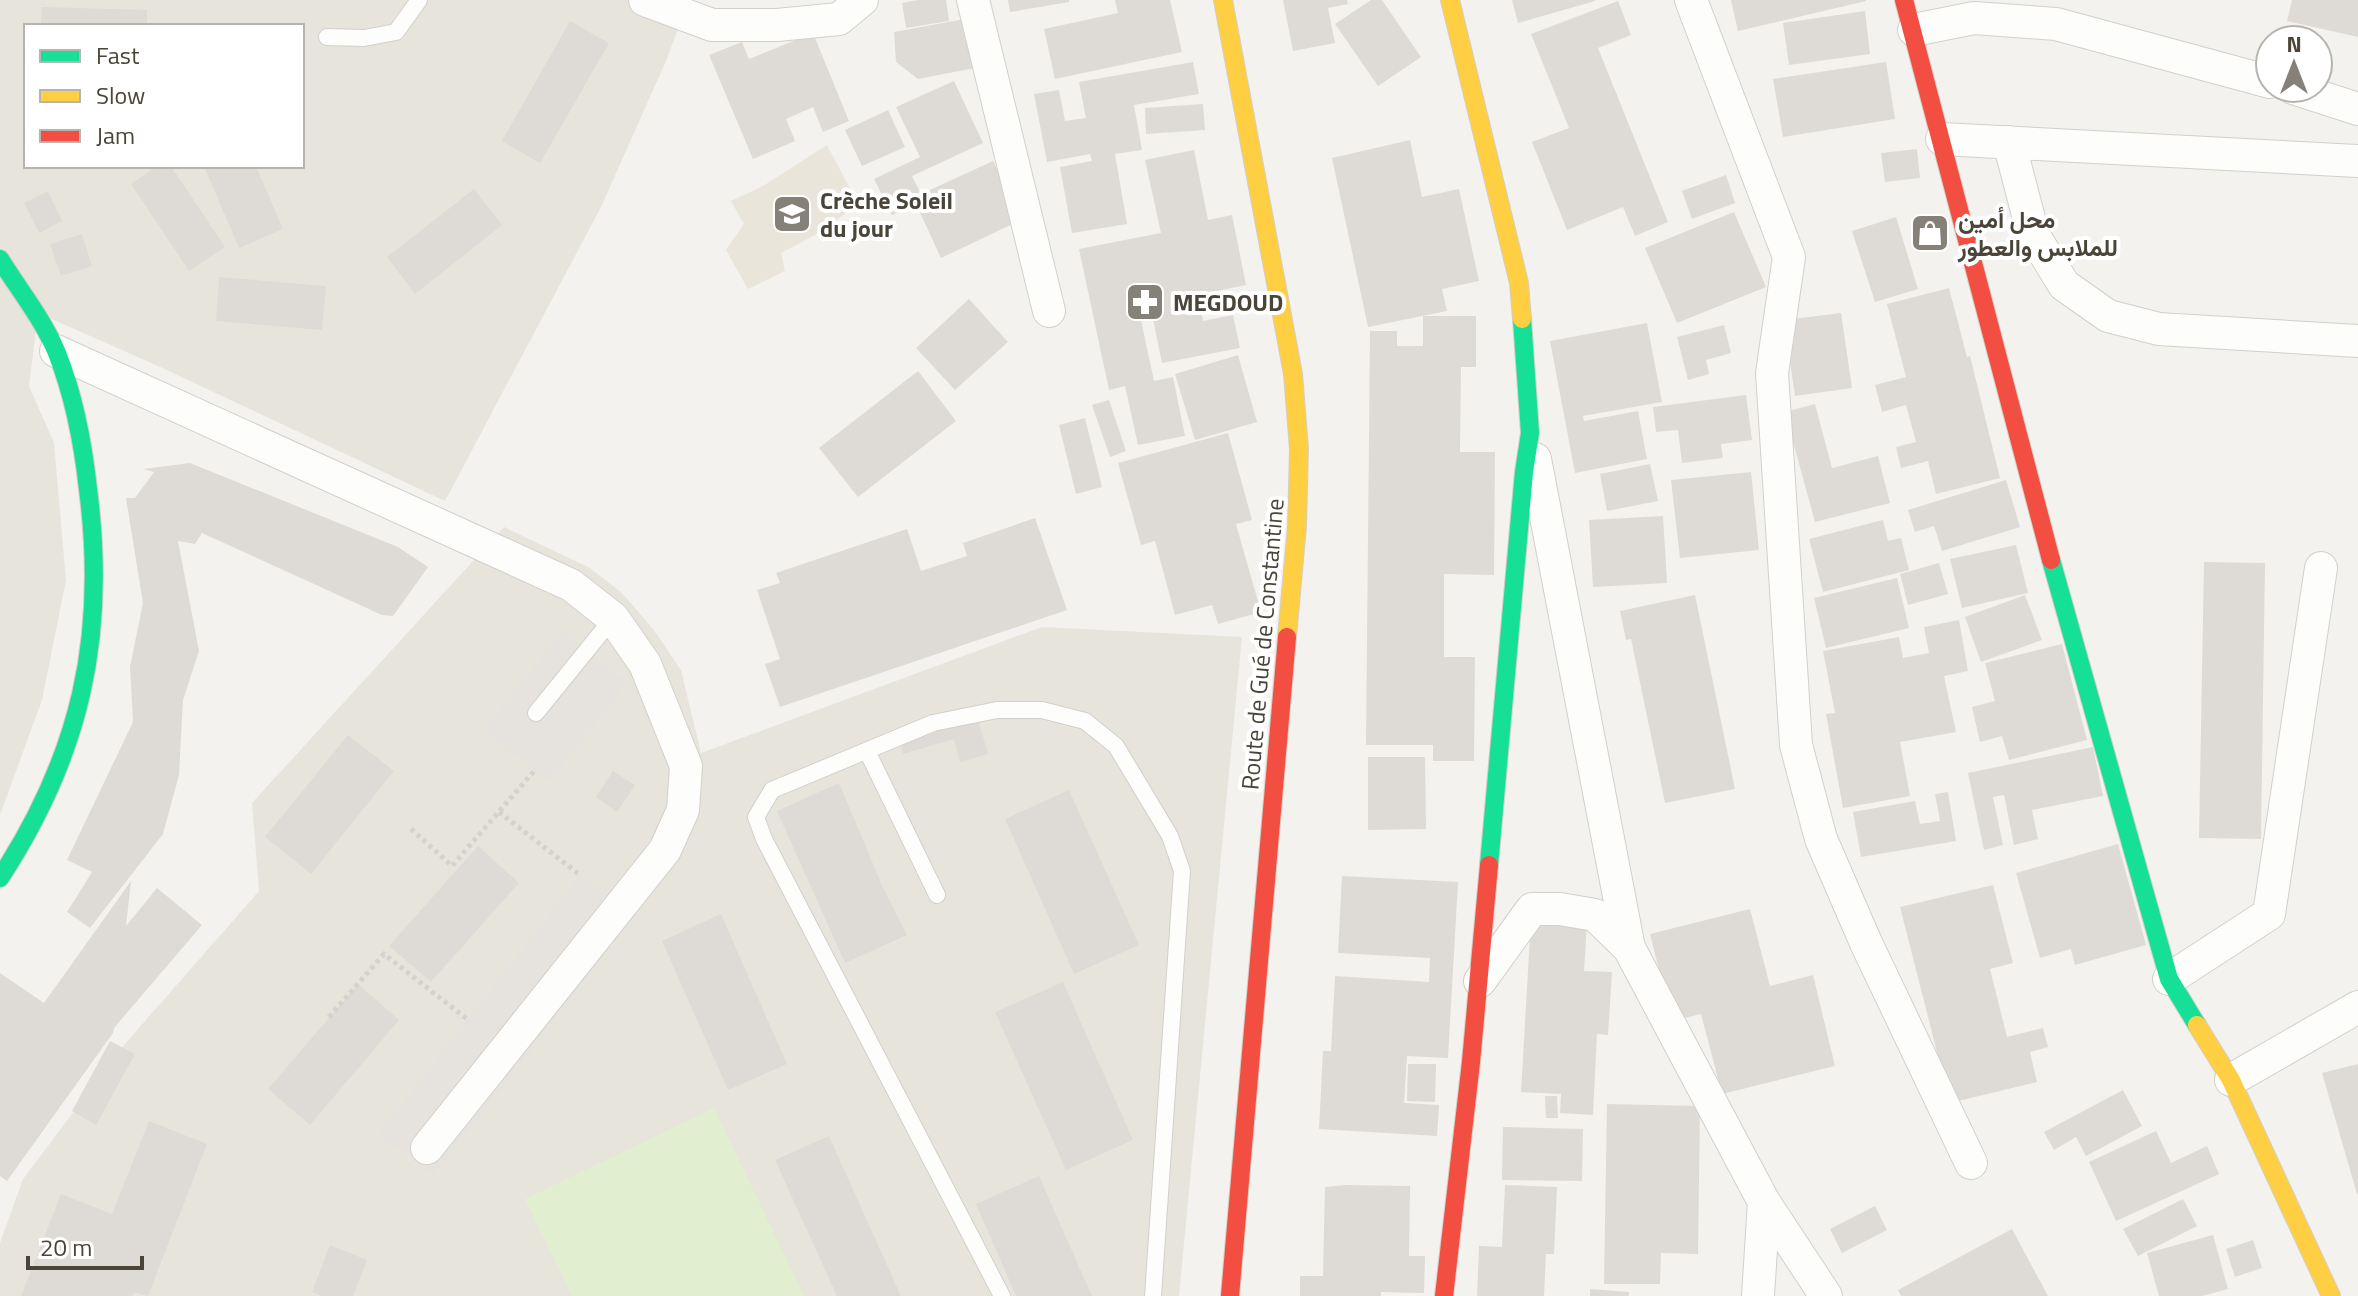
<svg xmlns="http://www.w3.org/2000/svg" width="2358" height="1296" viewBox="0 0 2358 1296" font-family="'Titillium Web',Vazirmatn,sans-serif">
<rect width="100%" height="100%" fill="#f4f2ee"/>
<path fill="#e7e4dc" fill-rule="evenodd" d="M0 0H689L666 61 601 207 445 501 156 365 38 313 29 386 54 443 66 580 42 700 0 815ZM26 26H302V166H26Z
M504 527 590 568 622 593 654 630 681 670 701 753 1042 627 1242 637 1179 1296H0V1243L23 1179 124 1045 259 891 252 803Z"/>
<path fill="#eae5da" d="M827 145 858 203 826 229 781 253 785 271 748 289 726 250 744 224 731 201 763 186Z"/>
<path fill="#e1eecf" d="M714 1108 804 1296H572L525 1199Z"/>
<path fill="#e6e3df" d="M563 631 628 683 549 782 482 730Z
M580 875 635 917 433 1176 378 1134Z"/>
<path fill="#dedbd6" d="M918 0H946L949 21 906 28 902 3Z
M1008 0H1069V2L1010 12Z
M1115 0H1170L1182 52 1055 79 1044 29 1118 13Z
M1283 0H1347L1348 4 1328 8 1335 43 1293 51Z
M1371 0H1382L1421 57 1378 86 1335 24Z
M1512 0H1595V1L1518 23Z
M1731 0H1866V1L1738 31Z
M2292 0H2358V37L2287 21Z
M1618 1 1631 35 1598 48 1668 222 1635 236 1623 207 1567 230 1532 142 1569 128 1531 34Z
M42 7 147 10V26H41Z
M1865 11 1870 54 1789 65 1783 23Z
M970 18 980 67 918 79 896 62 894 32Z
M570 21 609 43 540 163 502 141Z
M813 33 849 121 823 132 813 107 786 119 795 141 753 159 709 55 742 42 749 59Z
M1193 62 1199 94 1134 105 1142 150 1115 154 1127 224 1072 233 1060 167 1092 161 1090 154 1047 162 1034 94 1059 90 1065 121 1086 118 1079 82Z
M1886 62 1895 119 1783 137 1773 79Z
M954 81 983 143 912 176 921 194 993 161 1021 220 941 258 916 204 892 215 874 179 920 157 896 107Z
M1203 104 1205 130 1146 134 1145 108Z
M888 110 905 147 862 166 845 130Z
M1410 140 1422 197 1459 189 1479 281 1442 289 1447 311 1368 327 1332 158Z
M1917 149 1920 178 1885 182 1881 153Z
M1194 150 1208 220 1232 215 1246 285 1198 295 1203 321 1233 315 1240 348 1162 363 1151 309 1139 311 1154 381 1173 377 1185 436 1138 445 1125 386 1109 390 1079 249 1161 233 1145 160Z
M157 166H171L225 247 189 271 131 184Z
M204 166H256L283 229 239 248Z
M1726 175 1735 203 1692 219 1682 191Z
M474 189 502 225 415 294 387 257Z
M48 191 62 221 39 233 24 203Z
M1734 212 1766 287 1677 323 1645 248Z
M1896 217 1918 289 1875 302 1852 231Z
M82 234 92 266 61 276 50 244Z
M219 277 326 286 322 330 216 321Z
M1949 288 1967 357 1970 356 2000 478 1936 494 1928 461 1901 468 1896 447 1916 442 1906 405 1882 412 1875 385 1906 377 1887 304Z
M969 299 1008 342 955 390 916 348Z
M1841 313 1852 388 1795 396 1784 320Z
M1423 316H1476V367H1461L1460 452H1495L1494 575 1444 574V657H1475L1474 761H1433V745H1366L1370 331H1397V346H1423Z
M1647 323 1662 402 1583 416 1584 421 1638 411 1647 459 1575 473 1550 341Z
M1724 325 1731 353 1706 360 1709 374 1688 380 1677 337Z
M1238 355 1257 422 1195 440 1175 374Z
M918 371 956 421 858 497 819 448Z
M1746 395 1752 440 1721 444 1723 458 1682 463 1678 430 1656 432 1653 407Z
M1109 400 1126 451 1110 457 1092 405Z
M1815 404 1832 468 1878 456 1890 503 1815 522 1785 412Z
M1085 418 1102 487 1076 494 1059 425Z
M1228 433 1252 520 1236 524 1261 612 1218 624 1212 605 1175 615 1155 541 1141 545 1118 463Z
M190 463 398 547 428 567 393 616 382 615 202 533 195 544 178 541 199 651 183 700 179 775 163 834 90 928 67 912 92 872 67 860 133 722 130 667 143 603 126 498H135L154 472 143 469Z
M1650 464 1658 501 1607 511 1600 474Z
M1751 472 1759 550 1680 558 1671 480Z
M2006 480 2020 527 1942 551 1934 526 1915 532 1908 510Z
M1663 516 1667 583 1593 587 1589 520Z
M1035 518 1067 610 780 707 765 664 780 659 757 590 780 583 776 573 907 529 921 571 967 556 963 543Z
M1883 520 1888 541 1901 538 1909 570 1823 592 1809 539Z
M2016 545 2028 593 1962 608 1950 559Z
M2204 562 2265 563 2261 839 2199 838Z
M1939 563 1948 594 1908 605 1900 574Z
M1897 578 1909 628 1826 648 1814 598Z
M1695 595 1735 789 1665 803 1631 639 1626 640 1620 611Z
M2025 595 2042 640 1981 662 1965 617Z
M1959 620 1968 671 1944 676 1956 732 1900 742 1910 796 1843 808 1826 714 1835 713 1823 651 1899 637 1903 658 1929 653 1924 627Z
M2062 644 2087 740 2009 760 2002 736 1980 742 1972 707 1995 701 1985 663Z
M975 709 988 754 960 762 954 739 903 754 897 731Z
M348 735 394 771 311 874 265 837Z
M2093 747 2103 796 2032 810 2038 839 2014 845 2004 795 1993 797 2003 845 1984 850 1968 773Z
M1368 757H1425L1426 829 1368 830Z
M613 771 635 785 617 812 596 797Z
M839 783 882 885 907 935 845 963 777 811Z
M1069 790 1139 945 1074 974 1005 819Z
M1948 792 1956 841 1861 857 1853 812 1915 801 1920 824 1940 821 1935 794Z
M2118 844 2146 945 2075 965 2071 949 2040 958 2016 873Z
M478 846 519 883 431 982 389 946Z
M1342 876 1458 882 1448 1058 1407 1056 1404 1103 1439 1105 1437 1136 1319 1129 1323 1051H1331L1335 976 1429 982 1430 958 1338 953Z
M131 881 126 926 157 888 202 925 114 1028 113 1033 7 1181 0 1176V973L44 1003Z
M1993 885 2013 963 1990 969 2007 1037 2043 1028 2048 1047 2030 1052 2037 1082 1950 1103 1900 907Z
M1750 909 1770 986 1813 975 1835 1066 1722 1094 1701 1014 1672 1021 1650 934Z
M721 914 787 1064 728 1090 662 941Z
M1531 919 1587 923 1584 971 1612 972 1608 1035 1597 1034 1593 1115 1560 1113 1561 1094 1521 1092Z
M1063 982 1133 1140 1066 1170 995 1012Z
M358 984 399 1020 310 1125 268 1089Z
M110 1041 135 1054 96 1125 72 1111Z
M1408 1064H1436L1435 1102 1407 1101Z
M2358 1064V1194H2357L2322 1073Z
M2123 1090 2142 1126 2086 1156 2076 1137 2054 1150 2044 1132Z
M1545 1096H1557L1558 1118H1546Z
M1607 1104 1700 1106 1698 1254 1661 1253 1660 1284H1604Z
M149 1121 207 1144 148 1296 134 1292 132 1296H21L61 1194 112 1214Z
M1503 1127 1583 1129 1582 1181 1502 1180Z
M2156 1131 2171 1163 2207 1146 2219 1174 2116 1221 2089 1162Z
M829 1136 851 1185 901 1296H837L775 1160Z
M1039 1176 1084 1278 1092 1296H1016L976 1204Z
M1345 1185 1410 1186 1409 1256H1425L1424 1293 1381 1292V1296H1300V1276H1323L1325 1187Z
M1505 1185 1557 1187 1554 1254H1546L1544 1296H1477L1479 1246 1502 1247Z
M2183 1199 2197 1226 2138 1256 2123 1229Z
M1875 1206 1887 1230 1842 1253 1830 1229Z
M2012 1229 2048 1296H1901L1898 1290Z
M2213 1235 2228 1289 2202 1296H2159L2147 1253Z
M2253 1240 2262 1268 2235 1277 2226 1249Z
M330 1245 367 1260 353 1296H322L312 1292Z
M1590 1289 1629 1292V1296H1590Z"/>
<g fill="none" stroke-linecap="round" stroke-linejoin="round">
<defs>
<path id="lane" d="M327 37 364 38 396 32 419 0
M536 713 613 618
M867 751 937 895
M1002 1296 764 839 756 817 772 790 933 723 997 710H1042L1085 721 1116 746 1170 836 1182 871 1153 1296"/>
<path id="street" d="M645 0 712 25H777L839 19 862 0
M973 0 1049 311
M1691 0 1789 257 1772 373 1796 745 1821 839 1866 943 1971 1163
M1914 30 1974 18 2056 24 2270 82
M2293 88 2358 109
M1942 139 2358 161
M2009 142 2033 234 2064 285 2108 316 2159 329 2358 341
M56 351 571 585 613 618 645 664 686 766 683 810 665 850 427 1148
M1535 459 1629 948
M2169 979 2269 914 2321 568
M1480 981 1532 909H1560L1595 915 1629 948 1764 1202 1826 1296
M2231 1080 2358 1007
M1758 1296 1764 1202"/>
<path id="fast" d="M0 259C19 290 43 319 57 353 74 396 83 443 88 489 107 636 81 754 0 878
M2051 560 2169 979 2197 1025
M1489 865 1524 472 1530 433 1522 319"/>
<path id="slow" d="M1223 0 1293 374 1299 449 1297 526 1287 637
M1450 0 1519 283 1522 319
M2197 1025 2231 1080 2331 1296"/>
<path id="jam" d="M1904 0 2051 560
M1230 1296 1287 637
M1444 1296 1471 1062 1489 865"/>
</defs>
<use href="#lane" stroke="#d2d0cb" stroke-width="18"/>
<use href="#street" stroke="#d2d0cb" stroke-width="34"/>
<use href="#fast" stroke="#d3cfc5" stroke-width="20"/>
<use href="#slow" stroke="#d3cfc5" stroke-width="20"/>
<use href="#jam" stroke="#d3cfc5" stroke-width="20"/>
<path stroke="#d3d2cc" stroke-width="5" stroke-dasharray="4 4" stroke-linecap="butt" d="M499 812 580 875
M411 829 452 866 535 770
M329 1017 384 954 467 1019"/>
<use href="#lane" stroke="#fdfdfc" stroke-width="16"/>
<use href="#street" stroke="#fdfdfc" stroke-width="32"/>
<use href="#fast" stroke="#16e098" stroke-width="18"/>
<use href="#slow" stroke="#ffcf43" stroke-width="18"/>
<use href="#jam" stroke="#f24e42" stroke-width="18"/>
</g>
<defs>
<symbol id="school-square" viewBox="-11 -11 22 22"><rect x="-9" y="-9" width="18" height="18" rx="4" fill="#868178" stroke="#fff"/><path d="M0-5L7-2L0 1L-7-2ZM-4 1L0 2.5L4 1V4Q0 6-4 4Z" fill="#fff"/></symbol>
<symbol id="shop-square" viewBox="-11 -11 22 22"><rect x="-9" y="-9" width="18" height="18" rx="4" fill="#868178" stroke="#fff"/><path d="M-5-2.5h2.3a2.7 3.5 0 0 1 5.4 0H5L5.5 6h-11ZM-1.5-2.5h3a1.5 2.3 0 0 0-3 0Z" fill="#fff"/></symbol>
<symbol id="pharmacy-square" viewBox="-11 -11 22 22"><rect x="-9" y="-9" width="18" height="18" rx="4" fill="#868178" stroke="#fff"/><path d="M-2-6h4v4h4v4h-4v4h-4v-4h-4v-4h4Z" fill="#fff"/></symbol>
</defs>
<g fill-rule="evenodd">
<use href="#school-square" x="770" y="192" width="44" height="44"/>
<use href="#shop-square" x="1908" y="211" width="44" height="44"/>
<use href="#pharmacy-square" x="1123" y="280" width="44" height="44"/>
</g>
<g text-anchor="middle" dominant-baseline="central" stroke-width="8" stroke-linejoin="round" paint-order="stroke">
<g font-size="24" font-weight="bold" fill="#4b4439" stroke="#fff" text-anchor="start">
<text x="820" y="200">Crèche Soleil<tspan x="820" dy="28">du jour</tspan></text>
<text x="1958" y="219">محل أمين<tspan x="1958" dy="28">للملابس والعطور</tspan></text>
<text x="1173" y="302">MEGDOUD</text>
</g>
<g font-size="24" fill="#4b4439" stroke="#fff">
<text transform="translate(1262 644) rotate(-85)">Route de Gué de Constantine</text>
</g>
</g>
<rect x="24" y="24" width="280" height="144" fill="#ffffff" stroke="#b7b4b0" stroke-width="2"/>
<rect x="40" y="50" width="40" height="12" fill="#16e098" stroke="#b7b4b0" stroke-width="2"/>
<text x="96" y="64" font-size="24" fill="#4b4439">Fast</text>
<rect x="40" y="90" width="40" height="12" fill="#ffcf43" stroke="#b7b4b0" stroke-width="2"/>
<text x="96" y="104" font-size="24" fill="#4b4439">Slow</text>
<rect x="40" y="130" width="40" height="12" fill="#f24e42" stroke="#b7b4b0" stroke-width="2"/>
<text x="96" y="144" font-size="24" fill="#4b4439">Jam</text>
<g transform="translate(2294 64)"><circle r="38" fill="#ffffff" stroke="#b7b4b0" stroke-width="2"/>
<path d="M0-6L14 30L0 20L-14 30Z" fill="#868178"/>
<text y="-12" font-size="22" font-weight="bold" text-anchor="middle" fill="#4b4439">N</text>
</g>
<path d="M28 1256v12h114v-12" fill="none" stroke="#4b4439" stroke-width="4"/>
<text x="40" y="1256" font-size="24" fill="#4b4439" stroke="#ffffff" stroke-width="6" paint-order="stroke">20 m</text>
</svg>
